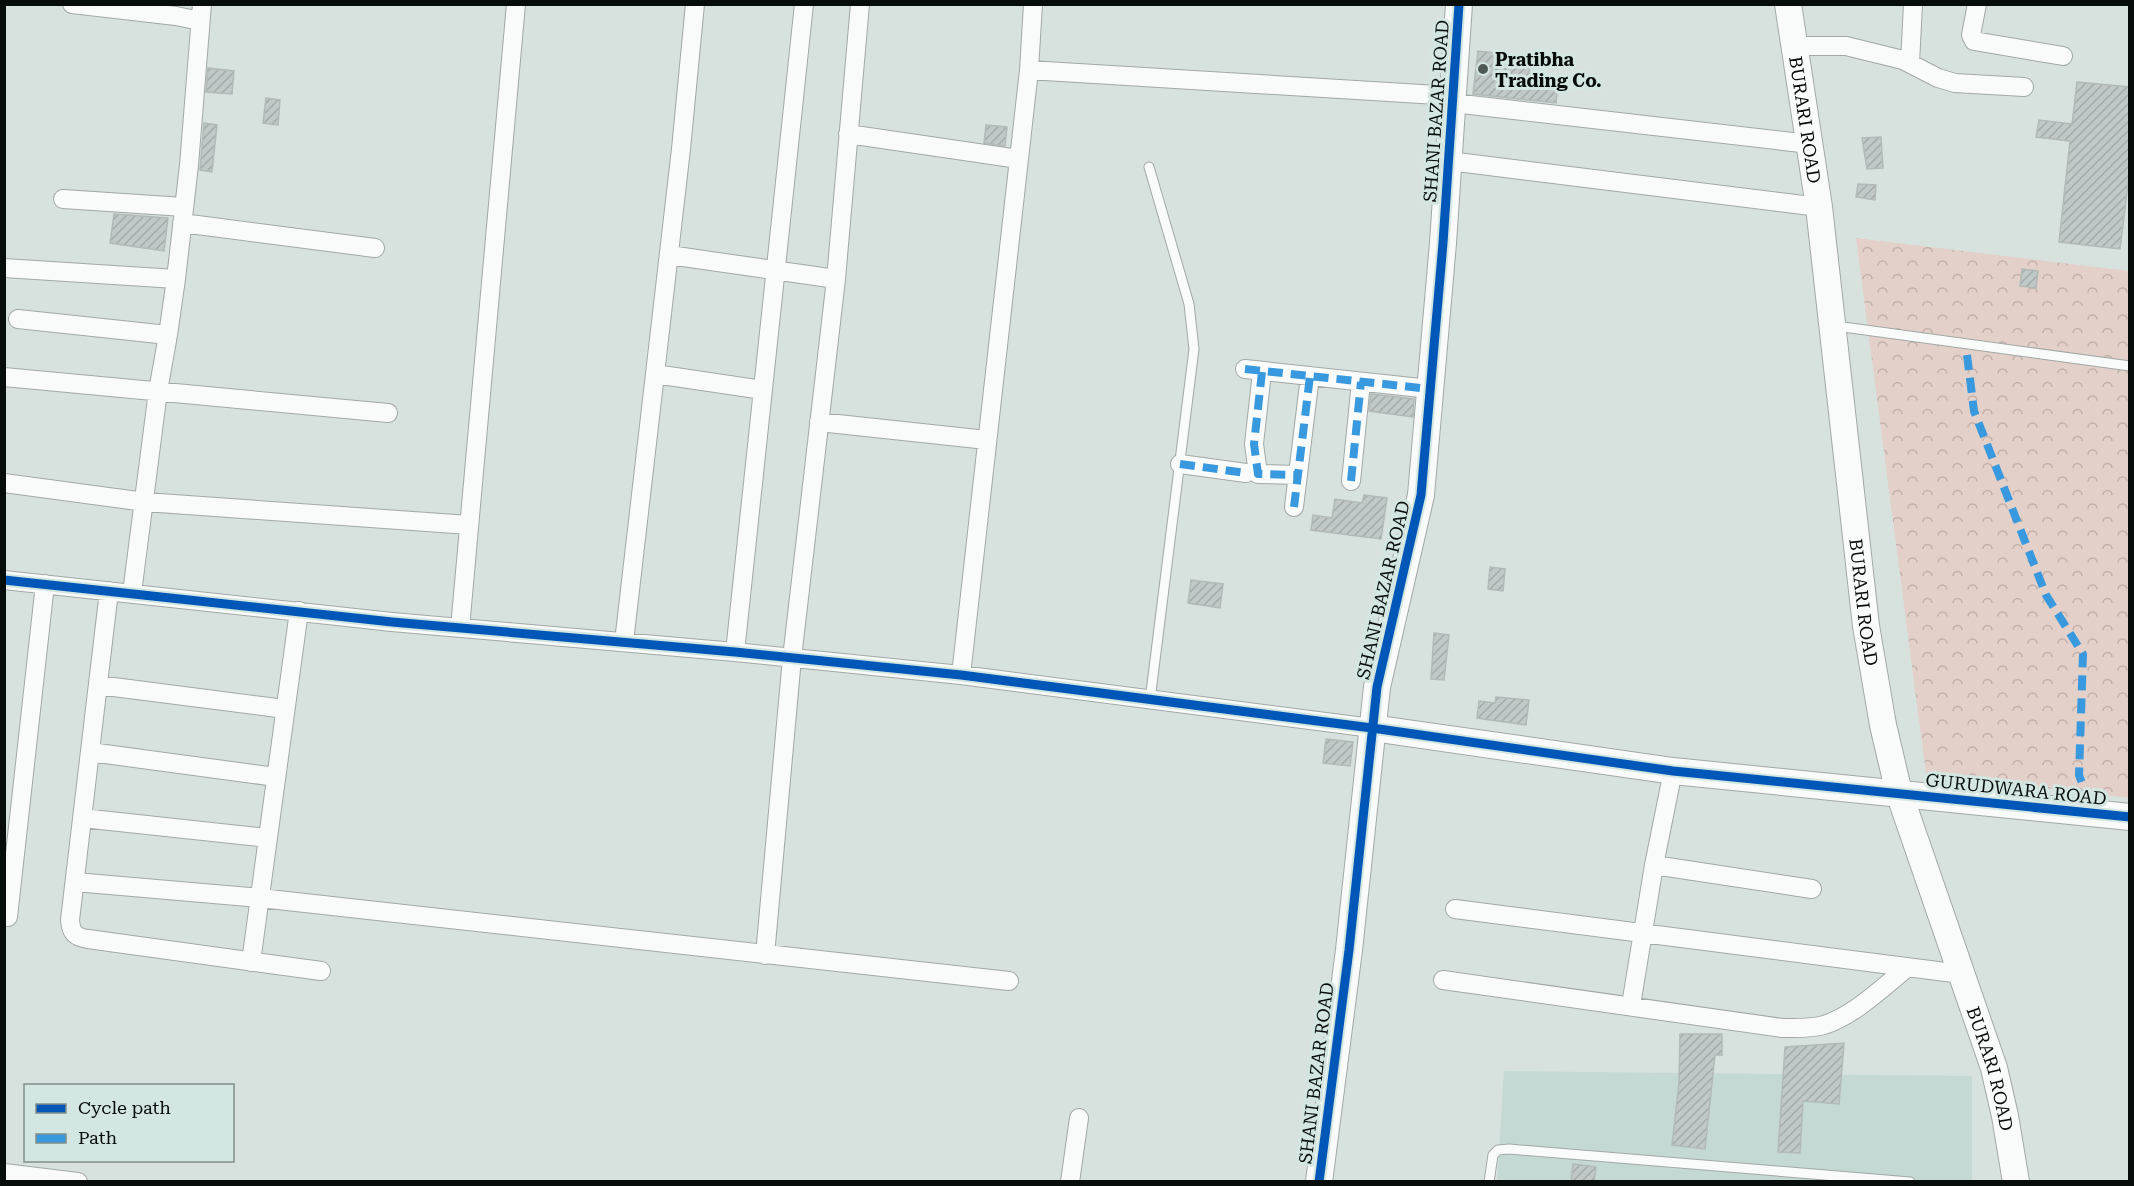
<svg xmlns="http://www.w3.org/2000/svg" width="2134" height="1186" viewBox="0 0 2134 1186" font-family="'Roboto Serif',serif">
<defs>
<pattern id="forest-crowns" width="20" height="18" patternUnits="userSpaceOnUse" patternTransform="scale(1.5)"><rect width="20" height="18" fill="#e3d0c8"/><path d="M2 6a3 3 0 1 1 6 0M12 15a3 3 0 1 1 6 0" fill="none" stroke="#c1b1aa"/></pattern>
<pattern id="building-hatch" width="6" height="6" patternUnits="userSpaceOnUse" patternTransform="scale(1.5)"><rect width="6" height="6" fill="#c0c9c7"/><path d="M-1 1l2-2M0 6l6-6M5 7l2-2" fill="none" stroke="#a4abaa"/></pattern>
</defs>
<rect width="100%" height="100%" fill="#d7e2df"/>
<path fill="#c5d9d4" d="M1504 1071 1972 1076V1181L1497 1182Z"/>
<path fill="url(#forest-crowns)" d="M1856 238 2129 271V798L1926 774Z"/>
<path fill="url(#building-hatch)" stroke="#b2bab7" stroke-width="1.5" d="M1478 51 1531 57 1528 81 1558 84 1556 103 1473 94Z
M208 68 234 71 232 94 206 92Z
M2077 82 2130 87V169L2120 249 2059 242 2070 141 2036 137 2039 120 2072 124Z
M266 98 280 100 278 125 263 123Z
M204 123 217 125 212 172 200 170Z
M986 125 1007 127 1005 146 984 143Z
M1881 137 1883 168 1867 169 1862 138Z
M1858 184 1876 185 1875 200 1856 197Z
M114 214 168 218 164 251 110 243Z
M2022 269 2038 271 2036 288 2020 286Z
M1371 394 1414 399 1413 417 1369 411Z
M1364 495 1387 498 1381 539 1311 530 1313 515 1332 518 1335 499 1362 503Z
M1490 567 1505 569 1503 591 1488 589Z
M1191 580 1223 584 1220 608 1188 603Z
M1434 633 1449 635 1444 680 1431 679Z
M1496 697 1529 700 1526 725 1477 718 1479 701 1495 703Z
M1326 739 1353 742 1350 766 1323 763Z
M1680 1034H1722V1055H1715L1705 1149 1672 1145 1679 1083Z
M1844 1043 1839 1104 1803 1101 1800 1153 1778 1152 1785 1047Z
M1573 1164 1596 1167 1594 1182H1571Z"/>
<g fill="none" stroke-linecap="round" stroke-linejoin="round">
<defs>
<path id="lane" d="M1149 167 1189 304 1194 349 1150 700
M1836 326 2130 366
M1489 1182 1493 1155 1498 1150 1509 1149 1910 1182"/>
<path id="street" d="M72 4 176 16 200 21
M1977 4 1971 35 1974 41 2063 56
M1795 46H1846L1903 60 1938 78 1955 83 2024 87
M1910 63 1913 4
M1029 70 1454 96
M1453 103 1810 144
M848 134 1019 159
M1449 161 1819 207
M63 199 184 207
M182 223 375 248
M669 255 836 279
M4 268 176 279
M18 319 168 335
M1245 369 1430 389
M1262 372 1254 444 1258 474 1298 475
M655 374 763 390
M4 377 388 413
M819 422 987 440
M1180 464 1246 473
M1351 481 1361 382
M4 483 145 502 469 525
M1294 507 1310 376
M4 580 392 622 735 652 961 675 1372 728
M109 591 70 920C71 933 75 937 88 939L321 971
M132 593 158 391 168 335 176 279 189 165 202 4
M460 628 516 4
M624 642 681 149 695 4
M735 652 804 4
M961 675 1029 70 1033 4
M98 685 285 709
M90 752 276 777
M82 818 268 838
M1654 865 1812 889
M75 882 260 898 1009 981
M1455 909 1961 974
M8 917 45 584
M765 955 792 658 836 279 860 4
M251 962 299 611
M1443 980 1782 1028C1796 1028 1810 1029 1824 1025 1855 1015 1883 987 1908 967
M1631 1005 1654 865 1673 771
M4 1173 78 1182
M1070 1182 1079 1118"/>
<g id="secondary">
<path id="s1" d="M1788 4 1819 207 1866 626 1883 725 1899 793 1994 1068 2005 1116 2016 1182"/>
<path d="M1372 728 1673 771 2130 817"/>
<path d="M1319 1182 1349 950 1377 687 1421 495 1443 243 1459 4"/>
</g>
</defs>
<use href="#lane" stroke="#a1a8a6" stroke-width="11"/>
<use href="#street" stroke="#a1a8a6" stroke-width="20"/>
<use href="#secondary" stroke="#a1a8a6" stroke-width="28"/>
<use href="#lane" stroke="#f9fbfa" stroke-width="9"/>
<use href="#street" stroke="#f9fbfa" stroke-width="18"/>
<use href="#secondary" stroke="#f9fbfa" stroke-width="26"/>
<path stroke="#3999de" stroke-width="8" stroke-dasharray="15 8" stroke-linecap="butt" d="M1967 355 1974 411 2046 595 2083 654 2079 775 2093 813
M1245 369 1430 389
M1262 372 1254 444 1258 474 1298 475
M1180 464 1246 473
M1351 481 1361 382
M1294 507 1310 376"/>
<defs>
<path id="cycleway" d="M4 580 392 622 735 652 961 675 1372 728 1673 771 2130 817
M1319 1182 1349 950 1377 687 1421 495 1443 243 1459 4"/>
</defs>
<use href="#cycleway" stroke="#d3e6e1" stroke-width="13"/>
<use href="#cycleway" stroke="#0057b8" stroke-width="9"/>
</g>
<circle fill="#505855" stroke="#d3e6e1" stroke-width="2" cx="1483" cy="69" r="6"/>
<g text-anchor="middle" dominant-baseline="central" stroke-width="6" stroke-linejoin="round" paint-order="stroke">
<g font-size="18" font-weight="bold" fill="#070d0b" stroke="#d3e6e1" text-anchor="start">
<text x="1495" y="59">Pratibha<tspan x="1495" dy="21">Trading Co.</tspan></text>
</g>
<g font-size="18" fill="#070d0b" stroke="#d3e6e1">
<text transform="translate(1436 111) rotate(-86)">SHANI BAZAR ROAD</text>
<text stroke="none"><textPath href="#s1" startOffset="117">BURARI ROAD</textPath></text>
<text transform="translate(1383 590) rotate(-77)">SHANI BAZAR ROAD</text>
<text stroke="none"><textPath href="#s1" startOffset="603">BURARI ROAD</textPath></text>
<text transform="translate(2016 789) rotate(6)">GURUDWARA ROAD</text>
<text stroke="none"><textPath href="#s1" startOffset="1088">BURARI ROAD</textPath></text>
<text transform="translate(1316 1073) rotate(-83)">SHANI BAZAR ROAD</text>
</g>
</g>
<rect width="2134" height="1186" fill="none" stroke="#070d0b" stroke-width="12"/>
<rect x="24" y="1084" width="210" height="78" fill="#d3e6e1" stroke="#818f8b" stroke-width="1.5"/>
<rect x="36" y="1104" width="30" height="9" fill="#0057b8" stroke="#818f8b" stroke-width="1.5"/>
<text x="78" y="1114" font-size="18" fill="#070d0b">Cycle path</text>
<rect x="36" y="1134" width="30" height="9" fill="#3999de" stroke="#818f8b" stroke-width="1.5"/>
<text x="78" y="1144" font-size="18" fill="#070d0b">Path</text>
</svg>
